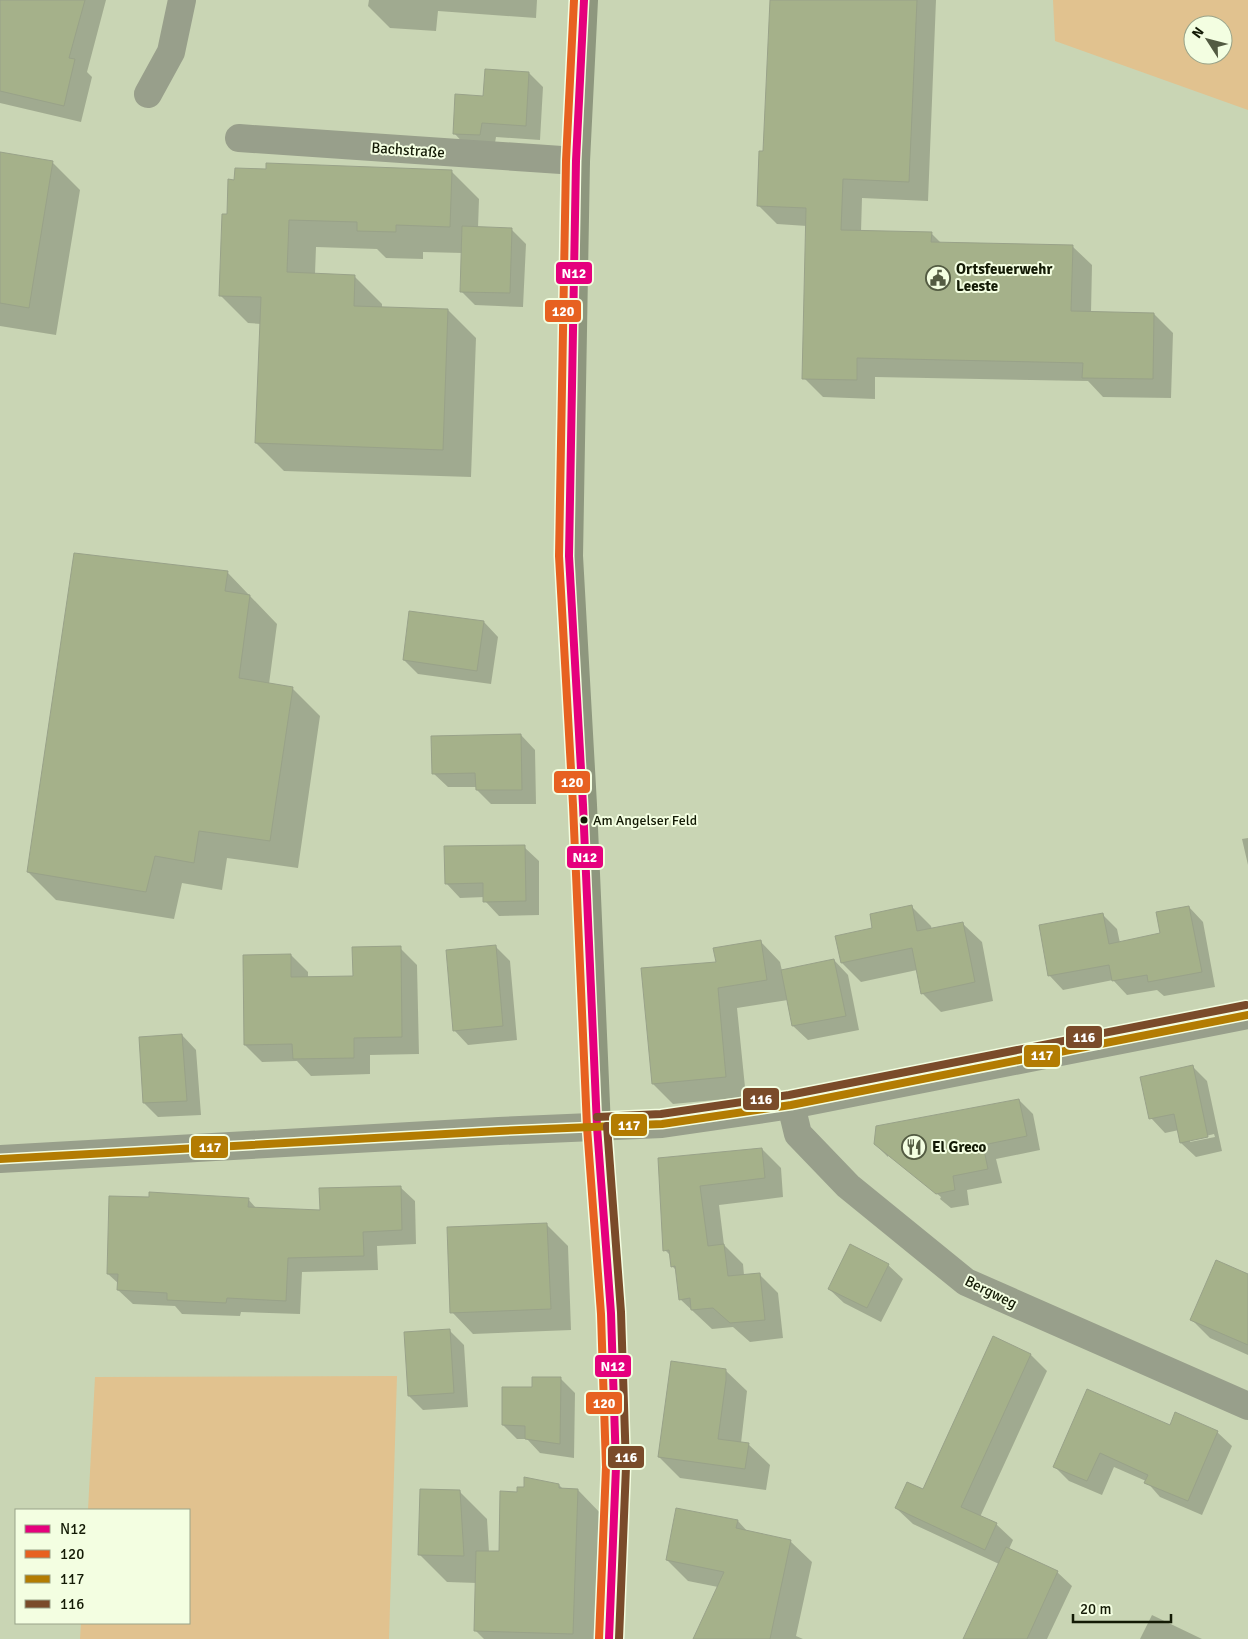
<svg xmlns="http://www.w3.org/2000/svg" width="1248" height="1639" viewBox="0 0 1248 1639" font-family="Signika,sans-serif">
<rect width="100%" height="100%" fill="#c9d5b4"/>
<path fill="#e1c28f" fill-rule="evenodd" d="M1053 0H1248V110L1055 41ZM1193 25H1223V55H1193Z
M397 1376 389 1639H80L81 1623H189V1510H88L95 1377Z"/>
<path fill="#0003" fill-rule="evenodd" d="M0 0H106L87 72 92 77 81 122 0 103Z
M369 0H537L536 18 438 11 436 31 390 28 368 6Z
M771 0H936L928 201 862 198 861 232 931 233 941 243 1072 246 1092 265 1091 313 1154 314 1173 333 1171 398 1103 397 1088 381 875 377V399L823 397 804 378 807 226 777 224 758 205 764 153Z
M529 73 543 87 540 140 496 137 494 149 468 148 454 133 484 97Z
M0 153 52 162 80 190 56 335 0 326Z
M451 171 479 199 478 228 511 229 526 244 523 307 475 305 461 291 462 253 423 252V259L386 258 377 249 316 247 315 274 354 276 382 304V308L448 310 476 338 471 477 284 471 256 443 261 324 248 323 220 295 223 215Z
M227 572 277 624 269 684 292 688 320 716 298 868 227 858 222 890 182 883 174 919 56 900 28 872Z
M484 622 498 637 491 684 418 674 404 660Z
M521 735 535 750 536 804H491L477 790V787H448L433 773Z
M1248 838V865L1242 839Z
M524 847 539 861V915L499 916 485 901V897L460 898 446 883Z
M912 907 931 926 932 930 963 924 982 942 993 1001 941 1012 922 993 917 970 861 982 842 963 874 929Z
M1189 907 1203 922 1215 987 1164 996 1157 990 1127 995 1113 980 1063 990 1049 975 1103 915 1117 929 1120 943 1162 934Z
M760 941 780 962 782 971 834 960 848 975 859 1030 808 1040 793 1026 788 1000 737 1008 746 1097 673 1104 653 1084 717 963Z
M496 947 510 961 517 1040 468 1045 454 1030Z
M400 948 417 965 419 1054 370 1055V1074L311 1076 297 1061 262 1062 245 1045 291 955 308 972V978L354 977Z
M182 1035 196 1050 201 1115 158 1117 144 1103Z
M1192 1066 1207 1081 1222 1151 1196 1157 1181 1143 1179 1130 1165 1133 1151 1118ZM1214 1134 1215 1137 1190 1142V1140Z
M1019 1100 1033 1114 1040 1150 996 1159 1002 1183 967 1190 969 1205 951 1208 940 1199 941 1197 888 1154V1157L875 1144Z
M762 1149 781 1168 783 1197 719 1205 724 1245 743 1264 744 1275 759 1274 778 1293 783 1338 750 1342 733 1327 712 1329 680 1299 677 1271 672 1266 671 1256 665 1250 659 1160Z
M400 1187 415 1201 416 1244 377 1246 378 1270 302 1272 300 1314 241 1312 240 1316 182 1314 175 1306 133 1304 118 1290 119 1284 108 1274 248 1199 257 1209 321 1212Z
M547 1225 568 1246 571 1330 473 1334 452 1312Z
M888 1265 903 1279 881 1322 844 1303 829 1289Z
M1248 1275V1355L1210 1338 1191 1319Z
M450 1331 464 1345 468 1407 423 1410 409 1396Z
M994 1338 1031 1355 1047 1371 980 1517 996 1524 1013 1540 1009 1549 1057 1572 1072 1586 1047 1639H965L999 1564 913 1524 896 1508 923 1491Z
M725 1370 747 1391 741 1443 748 1444 770 1465 766 1490 680 1478 659 1457Z
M561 1379 575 1393 574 1458 540 1453 527 1439H517L503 1425 533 1388Z
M1170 1426 1217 1432 1232 1446 1202 1515 1160 1497 1146 1481 1114 1467 1102 1495 1069 1481 1054 1466Z
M559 1485 564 1490H578L605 1518 601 1639H484L475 1630 477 1583 447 1582 419 1554 459 1491 487 1519 489 1552H501L518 1493Z
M677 1509 738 1521 748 1532 790 1541 812 1562 796 1636 803 1639H695L718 1587 688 1581 667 1560Z
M1152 1615 1202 1639H1140Z"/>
<path fill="#a5b18a" stroke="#99a289" d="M0 0H85L69 58 75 59 64 106 0 91Z
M770 0H917L909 182 843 179 841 230 932 232 931 242 1073 245 1071 311 1154 313 1153 379 1082 378 1083 363 857 358V380L802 379 806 208 757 206 759 151H763Z
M485 69 529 72 526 126 482 123 480 135 453 134 455 94 483 96Z
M0 152 53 161 29 308 0 303Z
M266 163 452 170 450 227 396 225V232L357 231V222L289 220 287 272 355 275 354 306 448 309 443 450 255 443 261 297 219 296 222 214H227L228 179 234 180 235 168 266 169Z
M462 226 512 228 510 293 460 292Z
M74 553 228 571 225 591 250 595 239 678 293 687 270 841 199 831 194 863 155 856 146 892 27 872Z
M409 611 484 621 477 671 403 660Z
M521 734 522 790H476L475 773 432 774 431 736Z
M525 845 526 901 483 902V883L445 884 444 846Z
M912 905 917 931 963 922 975 982 921 994 912 948 841 963 835 936 872 928 870 914Z
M1189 906 1202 972 1148 982 1147 975 1112 981 1109 965 1048 976 1039 925 1103 913 1109 944 1160 933 1156 912Z
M761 940 767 980 718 988 726 1077 652 1084 641 968 716 962 713 948Z
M496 945 503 1026 453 1031 446 950Z
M401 946 402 1037 354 1038V1058L293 1059 292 1044 244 1045 243 955 291 954V977L353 976 352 947Z
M834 959 846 1016 792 1026 781 970Z
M182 1034 187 1101 143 1103 139 1037Z
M1193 1065 1208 1137 1180 1143 1174 1114 1149 1119 1140 1077Z
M1019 1099 1027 1136 983 1145 988 1169 953 1176 955 1190 936 1194 874 1144 876 1126Z
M762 1148 765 1178 700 1186 708 1246 724 1244 728 1276 760 1273 765 1320 730 1323 713 1308 691 1310 690 1298 679 1300 675 1266 671 1267 669 1250 663 1251 658 1158Z
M401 1186 402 1230 363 1232 364 1256 288 1258 286 1301 227 1298 226 1303 167 1300V1293L117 1290 118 1274H107L109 1196 149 1197V1192L249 1198 248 1207 320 1210 319 1188Z
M547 1223 551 1309 450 1313 447 1227Z
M850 1244 889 1264 867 1308 828 1289Z
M1216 1260 1248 1274V1345L1190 1320Z
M450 1329 454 1393 408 1396 404 1332Z
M993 1336 1031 1354 961 1507 997 1523 985 1550 895 1508 907 1482 923 1489Z
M671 1361 726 1369V1380L718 1439 749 1443 745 1469 658 1457Z
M532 1377H561L560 1444 525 1439V1426L502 1425V1387H532Z
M1087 1389 1170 1425 1175 1412 1218 1431 1188 1501 1144 1483 1148 1475 1100 1453 1087 1481 1053 1467Z
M524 1477 559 1484V1488L578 1489 573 1634 474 1631 476 1551H499L500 1491 517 1492V1487H524Z
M420 1489 460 1490 464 1556 418 1555Z
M676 1508 738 1520 736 1528 791 1540 770 1639H693L724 1572 666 1560Z
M1006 1547 1058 1571 1027 1639H963Z"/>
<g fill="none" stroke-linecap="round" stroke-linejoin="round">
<path stroke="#989f8b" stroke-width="28" d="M148 94 171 52 182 0
M239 138 576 161
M791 1105 798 1134 848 1186 966 1282 1248 1406
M0 1159 499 1131 662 1124 791 1105 1248 1015"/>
<path stroke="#8e977e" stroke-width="28" d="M584 0 576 161 569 556 583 805 597 1127 611 1313 616 1467 609 1639"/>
<defs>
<path id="bus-1" d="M584 0 576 161 569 556 583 805 597 1127 611 1313 616 1467 609 1639"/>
<path id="bus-2" d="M574 0 566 161 559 556 573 805 587 1127 601 1314 606 1467 599 1639"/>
<path id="bus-3" d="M0 1159 499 1131 662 1124 791 1105 1248 1015"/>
<path id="bus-4" d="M597 1117 661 1114 789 1095 1246 1005
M607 1126 621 1312 626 1467 619 1639"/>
</defs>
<use href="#bus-1" stroke="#f3fee1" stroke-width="11"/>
<use href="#bus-2" stroke="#f3fee1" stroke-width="11"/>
<use href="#bus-3" stroke="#f3fee1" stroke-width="11"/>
<use href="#bus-4" stroke="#f3fee1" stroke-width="11"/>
<use href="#bus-1" stroke="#e5007d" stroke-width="8"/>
<use href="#bus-2" stroke="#e76121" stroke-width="8"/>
<use href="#bus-3" stroke="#b37c02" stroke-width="8"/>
<use href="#bus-4" stroke="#7a4b2a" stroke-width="8"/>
</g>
<defs>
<symbol id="civic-ring" viewBox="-11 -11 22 22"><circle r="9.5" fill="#f3fee1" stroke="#535b42" stroke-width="1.5"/><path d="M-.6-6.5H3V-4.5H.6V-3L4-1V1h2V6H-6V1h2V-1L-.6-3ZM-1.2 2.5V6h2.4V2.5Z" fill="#535b42"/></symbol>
<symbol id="restaurant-ring" viewBox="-11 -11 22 22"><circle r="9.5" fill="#f3fee1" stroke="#535b42" stroke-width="1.5"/><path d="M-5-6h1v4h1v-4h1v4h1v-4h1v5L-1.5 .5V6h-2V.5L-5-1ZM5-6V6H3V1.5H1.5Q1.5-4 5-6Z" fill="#535b42"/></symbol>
</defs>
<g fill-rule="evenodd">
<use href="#civic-ring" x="924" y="264" width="28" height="28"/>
<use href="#restaurant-ring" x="900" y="1133" width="28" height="28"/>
</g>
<circle fill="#131a05" stroke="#f3fee1" stroke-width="2" cx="584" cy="820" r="4.5"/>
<g text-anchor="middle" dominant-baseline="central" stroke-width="4" stroke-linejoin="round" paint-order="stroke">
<g font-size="14" fill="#131a05" stroke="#f3fee1" text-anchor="start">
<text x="593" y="820">Am Angelser Feld</text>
</g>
<g font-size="15" fill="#131a05" stroke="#f3fee1">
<text transform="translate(408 150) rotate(4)">Bachstraße</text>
<text transform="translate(991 1292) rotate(26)">Bergweg</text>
</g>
<g font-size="15" font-weight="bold" fill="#131a05" stroke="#f3fee1" text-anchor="start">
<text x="956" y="269">Ortsfeuerwehr<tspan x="956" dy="17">Leeste</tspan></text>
<text x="932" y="1147">El Greco</text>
</g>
</g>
<g stroke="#f3fee1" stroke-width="2">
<rect x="555" y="261" width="38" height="24" rx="5" fill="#e5007d"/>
<rect x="544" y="299" width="38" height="24" rx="5" fill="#e76121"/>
<rect x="553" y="770" width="38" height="24" rx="5" fill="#e76121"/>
<rect x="566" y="845" width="38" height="24" rx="5" fill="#e5007d"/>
<rect x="1065" y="1025" width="38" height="24" rx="5" fill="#7a4b2a"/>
<rect x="1023" y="1044" width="38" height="24" rx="5" fill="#b37c02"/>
<rect x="742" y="1087" width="38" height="24" rx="5" fill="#7a4b2a"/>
<rect x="610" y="1113" width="38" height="24" rx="5" fill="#b37c02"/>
<rect x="190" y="1135" width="39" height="24" rx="5" fill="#b37c02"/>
<rect x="594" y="1354" width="38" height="24" rx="5" fill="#e5007d"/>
<rect x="585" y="1391" width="38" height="24" rx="5" fill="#e76121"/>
<rect x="607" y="1445" width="38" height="24" rx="5" fill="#7a4b2a"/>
</g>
<g font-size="14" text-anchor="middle" font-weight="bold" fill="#fff">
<text x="574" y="278">N12</text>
<text x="563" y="316">120</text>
<text x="572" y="787">120</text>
<text x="585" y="862">N12</text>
<text x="1084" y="1042">116</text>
<text x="1042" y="1060">117</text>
<text x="761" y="1104">116</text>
<text x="629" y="1130">117</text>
<text x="210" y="1152">117</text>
<text x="613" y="1371">N12</text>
<text x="604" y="1408">120</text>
<text x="626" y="1462">116</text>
</g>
<rect x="15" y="1509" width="175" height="115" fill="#f3fee1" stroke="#99a389"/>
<rect x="25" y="1525" width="25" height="8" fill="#e5007d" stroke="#99a389"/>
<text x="60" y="1534" font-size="15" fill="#131a05">N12</text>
<rect x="25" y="1550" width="25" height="8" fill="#e76121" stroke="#99a389"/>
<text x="60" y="1559" font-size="15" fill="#131a05">120</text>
<rect x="25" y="1575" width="25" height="8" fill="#b37c02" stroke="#99a389"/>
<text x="60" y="1584" font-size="15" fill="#131a05">117</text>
<rect x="25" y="1600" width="25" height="8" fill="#7a4b2a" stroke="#99a389"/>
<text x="60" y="1609" font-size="15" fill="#131a05">116</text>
<g transform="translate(1208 40) rotate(306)"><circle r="24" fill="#f3fee1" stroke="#99a389"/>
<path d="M0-4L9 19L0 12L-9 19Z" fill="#535b42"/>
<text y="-8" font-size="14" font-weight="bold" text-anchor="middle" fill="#131a05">N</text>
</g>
<path d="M1073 1614v8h98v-8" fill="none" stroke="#131a05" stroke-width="2.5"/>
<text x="1080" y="1614" font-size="15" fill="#131a05" stroke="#f3fee1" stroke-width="4" paint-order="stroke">20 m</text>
</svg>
